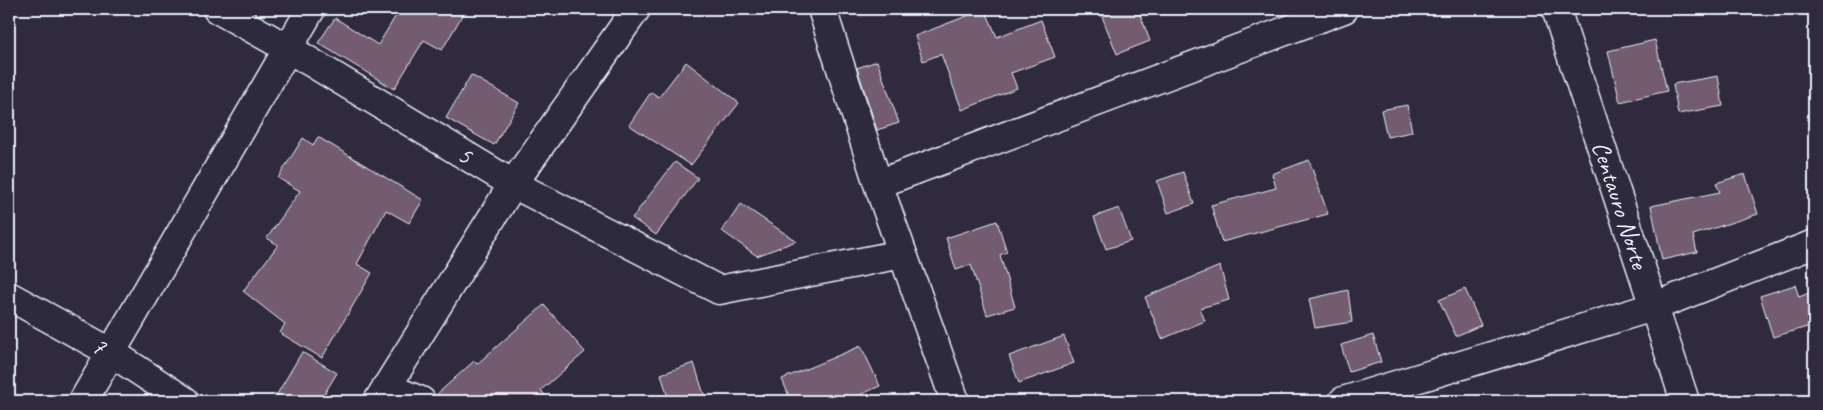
<svg xmlns="http://www.w3.org/2000/svg" width="1823" height="410" viewBox="0 0 1823 410" font-family="Caveat,sans-serif">
<rect width="100%" height="100%" fill="#2f2a3d"/>
<filter id="ink" filterUnits="userSpaceOnUse"><feTurbulence type="fractalNoise" baseFrequency=".02" numOctaves="2"/><feDisplacementMap in="SourceGraphic" scale="10" xChannelSelector="R" yChannelSelector="G"/><feConvolveMatrix kernelMatrix="1 2 1 2 8 2 1 2 1" color-interpolation-filters="sRGB"/></filter>
<g filter="url(#ink)">
<path fill="#735b6f" stroke="#e8f1f8" d="M400 9H466L442 50 424 40 394 89 318 43 335 18 378 45Z
M985 9 997 37 1041 20 1055 57 1011 73 1017 88 962 110 941 54 923 61 915 36Z
M1099 9H1138L1150 41 1117 54Z
M1655 40 1667 91 1620 102 1608 51Z
M877 61 899 123 877 130 857 68Z
M686 62 739 103 691 165 629 125 651 92 659 97Z
M471 75 519 103 494 145 446 118Z
M1718 76 1723 106 1678 114 1673 84Z
M1407 105 1412 132 1387 137 1381 110Z
M318 137 423 200 409 223 386 210 357 264 372 273 322 358 280 333 285 324 243 291 278 245 267 238 300 191 278 178 303 138 313 145Z
M1309 160 1328 214 1222 242 1211 205 1276 188 1272 174Z
M675 162 698 178 656 235 632 218Z
M1183 172 1194 204 1168 213 1157 181Z
M1745 174 1758 214 1693 235 1697 252 1662 260 1651 206 1720 192 1716 183Z
M741 204 796 241 757 256 722 231Z
M1119 208 1131 241 1106 249 1094 217Z
M997 221 1007 252 1000 255 1015 307 987 315 971 265 956 270 946 238Z
M1220 266 1229 300 1200 308 1205 321 1162 339 1145 297Z
M1795 285 1799 297 1814 291V325L1773 337 1760 296Z
M1465 289 1481 325 1456 336 1439 300Z
M1348 290 1352 322 1315 328 1309 299Z
M544 305 585 352 541 390 549 401H436L435 396 474 361 477 364Z
M1373 335 1381 362 1349 372 1341 345Z
M1064 336 1074 363 1019 383 1009 356Z
M861 346 880 386 846 401H791L782 379Z
M302 352 337 373 320 401H273Z
M694 363 706 401H669L661 374Z"/>
<g fill="none" stroke-linecap="round" stroke-linejoin="round">
<defs>
<path id="minor" d="M217 9 289 49 513 184 719 290 902 254
M822 9 878 184 955 401
M1556 9 1685 401
M878 184 1344 9
M9 296 112 353 185 401
M386 387 421 401
M83 401 311 9
M378 401 513 184 636 9
M1343 401 1653 307 1814 244"/>
</defs>
<use href="#minor" stroke="#e8f1f8" stroke-width="31"/>
<use href="#minor" stroke="#2f2a3d" stroke-width="28"/>
</g>
</g>
<g text-anchor="middle" dominant-baseline="central" stroke-width="4" stroke-linejoin="round" paint-order="stroke">
<g font-size="25" fill="#e8f1f8" stroke="#2f2a3d">
<text transform="translate(465 155) rotate(31)">5</text>
<text transform="translate(1620 205) rotate(72)">Centauro Norte</text>
<text transform="translate(99 346) rotate(29)">7</text>
</g>
</g>
<rect width="1823" height="410" fill="none" stroke="#2f2a3d" stroke-width="30"/>
<rect x="15" y="15" width="1793" height="380" fill="none" stroke="#e8f1f8" stroke-width="2" filter="url(#ink)"/>
</svg>
